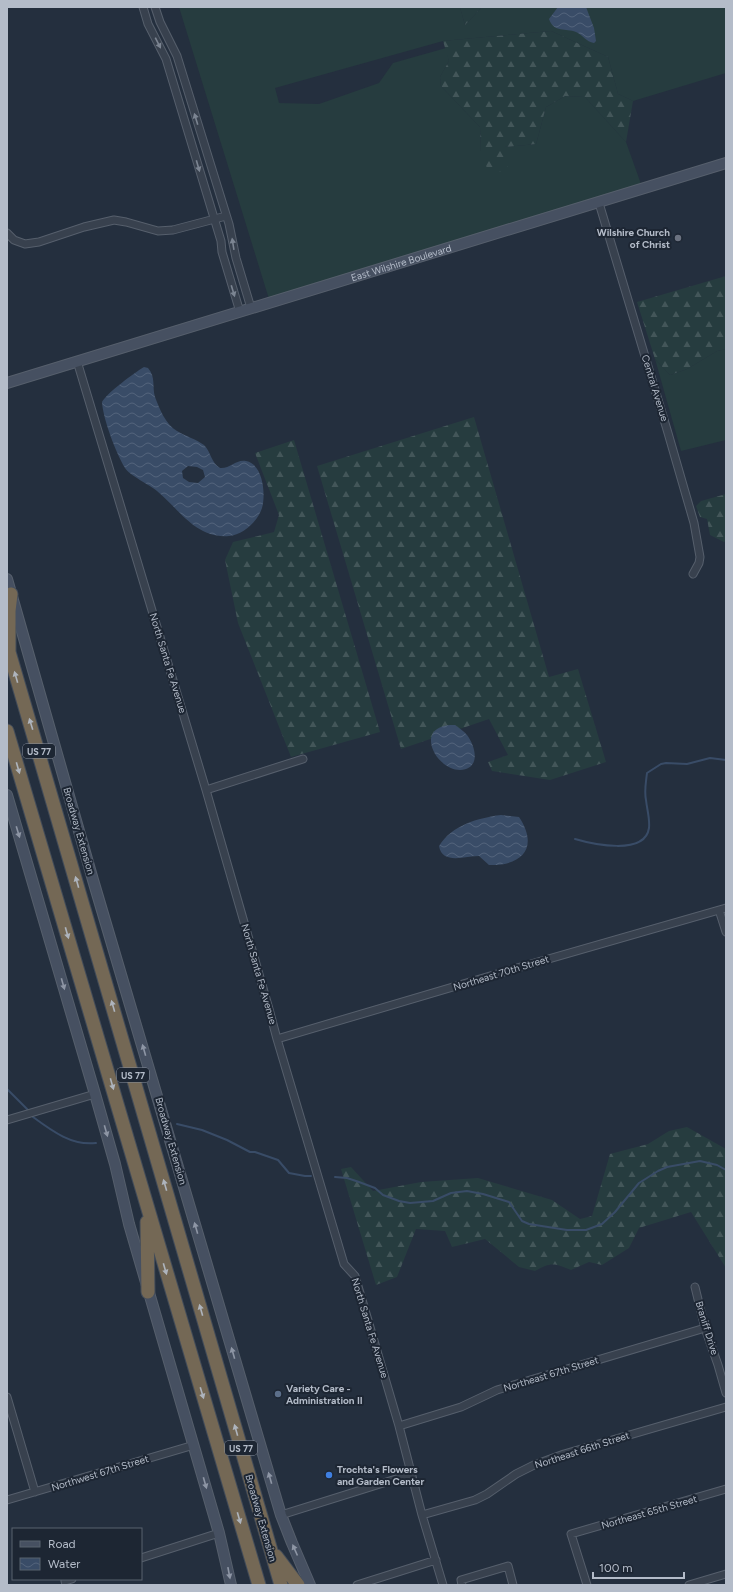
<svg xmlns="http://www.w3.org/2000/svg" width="733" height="1592" viewBox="0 0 733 1592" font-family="Figtree,sans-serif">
<defs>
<pattern id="forest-firs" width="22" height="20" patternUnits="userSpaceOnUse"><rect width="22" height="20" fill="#263c3f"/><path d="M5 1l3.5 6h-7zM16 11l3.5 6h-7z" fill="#435659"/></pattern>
<pattern id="water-waves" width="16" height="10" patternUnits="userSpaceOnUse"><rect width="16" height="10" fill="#394c67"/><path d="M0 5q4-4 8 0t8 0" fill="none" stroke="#53647b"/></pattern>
</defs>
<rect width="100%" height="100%" fill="#242f3e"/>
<path fill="#263c3f" d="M179 7H460L465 25 482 7H726V73L633 101 618 94 608 57 551 31 443 41 275 88 279 103 319 104 379 83 393 63 446 48 449 61 440 77 441 86 480 127 481 152 504 147 536 144 546 107 565 96 585 97 626 142 641 184 598 199 269 299Z
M726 349V440L681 451 655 359 670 375 687 369 717 351Z"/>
<path fill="url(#forest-firs)" d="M460 7H482L465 25Z
M551 31 608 57 618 94 633 101 626 142 585 97 565 96 546 107 536 144 504 147 509 172 488 171 481 152 480 127 441 86 440 77 449 61 443 41Z
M726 276V349L717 351 687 369 670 375 655 359 637 302Z
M474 417 549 677 578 669 606 762 550 780 492 771 488 762 508 755 489 719 401 749 317 466Z
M294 440 380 732 291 757 238 623 225 560 233 542 274 532 279 515 255 453Z
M726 494V541L724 542 710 535 707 519 700 517 696 506 701 501Z
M687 1127 726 1149V1268L691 1212 639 1228 629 1248 602 1265 589 1262 571 1270C554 1263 551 1262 535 1271L519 1267 485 1239 452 1247 445 1231 416 1229 397 1277 376 1285 341 1169 351 1167 373 1191 421 1182 478 1178 552 1200 580 1219 592 1216 610 1154 648 1144 669 1131Z"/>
<path fill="url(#water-waves)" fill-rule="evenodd" d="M558 7H586L594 28 596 41 594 43C586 42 583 35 576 32 566 28 554 33 549 19Z
M144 367 148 368C156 377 152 387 155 397 159 408 166 425 177 431 185 436 196 439 204 445 211 452 211 463 220 468 230 469 236 459 246 461 263 464 266 494 262 508 258 521 243 535 229 536 196 539 179 509 157 491 150 485 129 475 125 468 116 453 103 419 102 402 107 393 134 373 144 367ZM188 466 197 467 203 470 205 477 198 483 189 482 183 478 182 471Z
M455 725C459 728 464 731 467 735 476 747 481 769 460 770 435 770 412 724 455 725Z
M501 815 519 817C539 847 523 866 489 865L479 856C465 856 442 865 439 846 452 825 478 818 501 815Z"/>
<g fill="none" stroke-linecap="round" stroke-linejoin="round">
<path stroke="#394c67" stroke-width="2" d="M575 839C592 844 645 856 649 828 650 818 647 810 646 800 644 791 646 782 647 773L661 764 666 763 687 764 710 758 726 760
M7 1089 28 1110
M33 1117C52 1131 72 1146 96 1143
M177 1124 202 1130 227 1140 250 1152H255L278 1160 289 1173 305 1176H311
M335 1177 347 1178 359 1182 375 1188 383 1195 399 1201 410 1203 433 1201 451 1193 467 1191 483 1194 509 1202 522 1221 529 1224 567 1230H586L602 1224 615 1212 639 1183 658 1171 667 1167 700 1161 717 1165 726 1170"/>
<defs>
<path id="street" d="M143 7 148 24 166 59 221 241 222 252 240 312
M155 7 160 22 177 56 229 224 236 258 251 308
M599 203 668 433 694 523 700 557 699 563 693 574
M7 233 14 240 25 244 39 242 84 227 114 220 126 222 158 231 173 230 226 216
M77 361 206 790 269 1009 277 1039 344 1264 355 1276 399 1426 422 1515 443 1585
M206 790 303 759
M719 910 726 932
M277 1039 507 971 726 908
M7 1120 95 1094
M695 1287 705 1328 718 1365 726 1393
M7 1397 35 1492
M399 1426 461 1407 497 1390 705 1328
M7 1500 194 1445
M281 1515 412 1474
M422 1515 475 1500 487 1494 516 1474 534 1465 564 1454 726 1407
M141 1558 219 1533
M66 1585 65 1581 72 1579
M357 1585 436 1560
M462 1585 461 1580 508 1566 513 1585
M587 1585 571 1534 726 1489
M689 1585 726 1574"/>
<g id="secondary">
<path id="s1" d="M7 383 726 163"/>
<path d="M7 579 93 880 281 1515 292 1543 310 1585"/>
<path d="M7 795 95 1094 115 1164 129 1224 219 1533 231 1585"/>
</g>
<path id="highway" d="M7 645 281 1585
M9 653V611L11 594
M7 731 259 1585
M147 1222 148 1292
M276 1556 298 1585"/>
</defs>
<use href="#street" stroke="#565f6c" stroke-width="9"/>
<use href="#secondary" stroke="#565f6c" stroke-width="12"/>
<use href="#highway" stroke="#434c59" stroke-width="15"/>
<use href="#street" stroke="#38414e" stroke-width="7"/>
<use href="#secondary" stroke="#465061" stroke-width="10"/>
<use href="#highway" stroke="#746855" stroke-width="13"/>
</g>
<defs><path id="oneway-solid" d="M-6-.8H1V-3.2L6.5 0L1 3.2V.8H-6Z"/></defs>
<g fill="#7c8592">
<use href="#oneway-solid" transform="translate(158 43) rotate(63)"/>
<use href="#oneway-solid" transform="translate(196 119) rotate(-107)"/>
<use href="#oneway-solid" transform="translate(198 166) rotate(74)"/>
<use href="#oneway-solid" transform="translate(233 244) rotate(-99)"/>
<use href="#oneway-solid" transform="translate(233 291) rotate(73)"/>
</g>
<g fill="#aeb4bd">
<use href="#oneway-solid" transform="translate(16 677) rotate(-106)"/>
<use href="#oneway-solid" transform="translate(31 724) rotate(-107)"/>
<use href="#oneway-solid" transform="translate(18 768) rotate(74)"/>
<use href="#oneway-solid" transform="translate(77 882) rotate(-106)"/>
<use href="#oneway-solid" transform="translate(67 933) rotate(74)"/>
<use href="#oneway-solid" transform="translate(113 1006) rotate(-106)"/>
<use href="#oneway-solid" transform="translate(112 1084) rotate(74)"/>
<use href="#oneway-solid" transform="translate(165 1185) rotate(-106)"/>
<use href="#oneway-solid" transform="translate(165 1269) rotate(74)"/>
<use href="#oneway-solid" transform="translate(201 1310) rotate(-106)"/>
<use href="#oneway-solid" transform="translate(202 1393) rotate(73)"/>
<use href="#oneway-solid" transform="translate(236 1430) rotate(-106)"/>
<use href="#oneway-solid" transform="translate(239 1518) rotate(74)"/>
</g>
<g fill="#8e96a5">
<use href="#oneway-solid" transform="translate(18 832) rotate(73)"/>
<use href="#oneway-solid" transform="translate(63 984) rotate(74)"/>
<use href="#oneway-solid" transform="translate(144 1050) rotate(-106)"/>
<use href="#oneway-solid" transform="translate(106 1131) rotate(74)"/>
<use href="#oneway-solid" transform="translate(196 1228) rotate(-106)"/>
<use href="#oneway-solid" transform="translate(233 1353) rotate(-106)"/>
<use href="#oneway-solid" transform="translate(270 1478) rotate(-106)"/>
<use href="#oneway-solid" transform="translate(205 1483) rotate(74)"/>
<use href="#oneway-solid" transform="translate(295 1550) rotate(-114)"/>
<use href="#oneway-solid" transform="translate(229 1573) rotate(79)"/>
</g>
<circle fill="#6b7280" stroke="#1d2633" stroke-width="1.5" cx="678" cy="238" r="4"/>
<circle fill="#5c6f8a" stroke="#1d2633" stroke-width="1.5" cx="278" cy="1394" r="4"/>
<circle fill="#3f7fe0" stroke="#1d2633" stroke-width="1.5" cx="329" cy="1475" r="4"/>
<g text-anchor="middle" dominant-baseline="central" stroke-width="4" stroke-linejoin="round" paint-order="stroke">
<g fill="#1d2633" stroke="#878f9c" stroke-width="1">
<rect x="23" y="744" width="32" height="14" rx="3"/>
<rect x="117" y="1068" width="32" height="14" rx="3"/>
<rect x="225" y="1441" width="32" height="14" rx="3"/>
</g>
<g font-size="9" font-weight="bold" fill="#b4bcc9">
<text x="39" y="751">US 77</text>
<text x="133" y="1075">US 77</text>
<text x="241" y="1448">US 77</text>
</g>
<g font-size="10" font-weight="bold" fill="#b4bcc9" stroke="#1d2633" text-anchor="start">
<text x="670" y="232" text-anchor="end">Wilshire Church<tspan x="670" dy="12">of Christ</tspan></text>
<text x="286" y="1388">Variety Care -<tspan x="286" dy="12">Administration II</tspan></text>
<text x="337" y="1469">Trochta's Flowers<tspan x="337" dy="12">and Garden Center</tspan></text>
</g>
<g font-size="10" fill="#b4bcc9" stroke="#1d2633">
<text stroke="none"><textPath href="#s1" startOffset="412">East Wilshire Boulevard</textPath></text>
<text transform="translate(655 388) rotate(73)">Central Avenue</text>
<text transform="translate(168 663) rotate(73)">North Santa Fe Avenue</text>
<text transform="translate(79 831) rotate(74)">Broadway Extension</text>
<text transform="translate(501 973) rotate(-17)">Northeast 70th Street</text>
<text transform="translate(259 974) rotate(74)">North Santa Fe Avenue</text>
<text transform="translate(171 1141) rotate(74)">Broadway Extension</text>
<text transform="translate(370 1328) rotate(73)">North Santa Fe Avenue</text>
<text transform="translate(707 1328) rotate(73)">Braniff Drive</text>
<text transform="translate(551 1374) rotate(-17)">Northeast 67th Street</text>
<text transform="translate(582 1450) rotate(-18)">Northeast 66th Street</text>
<text transform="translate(100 1473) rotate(-17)">Northwest 67th Street</text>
<text transform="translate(649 1512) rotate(-16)">Northeast 65th Street</text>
<text transform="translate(261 1518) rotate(74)">Broadway Extension</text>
</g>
</g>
<rect width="733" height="1592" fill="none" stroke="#b4bcc9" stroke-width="16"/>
<rect x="12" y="1528" width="130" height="52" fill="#1d2633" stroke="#59626f"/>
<rect x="20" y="1541" width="20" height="6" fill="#465061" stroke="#59626f"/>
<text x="48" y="1548" font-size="12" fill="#b4bcc9">Road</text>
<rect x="20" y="1558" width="20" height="12" fill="url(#water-waves)" stroke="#59626f"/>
<text x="48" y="1568" font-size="12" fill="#b4bcc9">Water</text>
<path d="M593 1572v6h91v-6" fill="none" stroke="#b4bcc9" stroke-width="2"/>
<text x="599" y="1572" font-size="12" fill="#b4bcc9" stroke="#1d2633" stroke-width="3" paint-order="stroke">100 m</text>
</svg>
